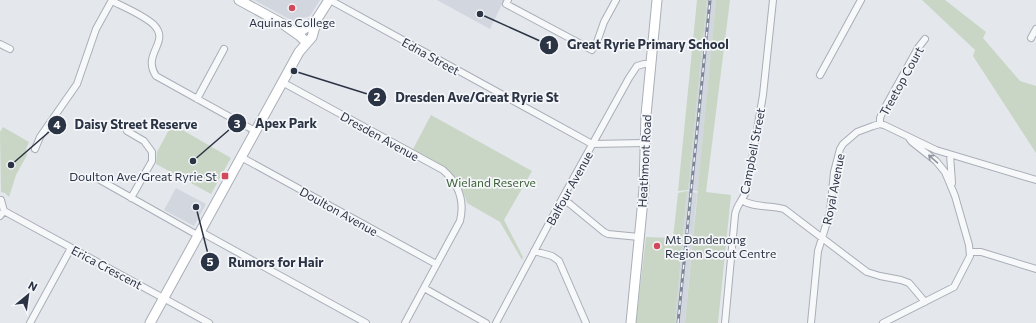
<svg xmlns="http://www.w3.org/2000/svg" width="1036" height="323" viewBox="0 0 1036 323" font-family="Commissioner,sans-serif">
<rect width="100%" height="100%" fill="#e4e7ec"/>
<path fill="#d2d6de" d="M254 0H320L310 16 293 21Z
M437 0H504L490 29Z
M707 0H716L698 191 688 190Z
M176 188 206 204 194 226 164 210Z
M687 191 697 193 685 323H675Z"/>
<path fill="#c9d6c5" d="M697 0H707L688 190 679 191H678Z
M716 0H730L706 192 731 195 718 323H685Z
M922 0H945L986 32 983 38 1020 81 1036 86V153L973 56 975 50Z
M431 115 532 171 504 220 523 257 522 260 500 222 467 203C458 170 440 165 413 149Z
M172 124 231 158 211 194 156 164 157 152Z
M3 127 29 142 26 149 27 155 16 175 9 197 5 193 1 192 0 132Z
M687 191 675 323H636L646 237 673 238 678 193Z"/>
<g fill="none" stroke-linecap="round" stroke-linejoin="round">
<defs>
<path id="street" d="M330 0 592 144 644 143
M508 0 506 4 592 50 597 42 604 22 616 0
M112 1C124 7 143 15 153 24 172 42 141 53 156 76L255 131
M1031 38 1036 29
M0 44 10 49
M820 75 861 0
M282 82 443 170C459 184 465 200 460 221L405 323
M197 99 224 49
M880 124V118L883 111 918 48 925 39
M127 131 144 141 152 152V161L131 198
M35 149 40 137 77 84 96 29 112 0
M950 155 952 183
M241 157 436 264
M100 180 199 236
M562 199 570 204 604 232 608 234 639 237
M742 200C753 208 771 205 784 209L867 272 880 276 901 280 909 283 915 290 925 302
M4 211 209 323
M0 216 4 211 1 200
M201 232 366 323
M534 251 552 256 559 261 586 323
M970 252H981L1036 269
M424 288 486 323
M30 323 71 248
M496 323 562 199 629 78 637 66 644 64H650
M725 323 735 215C736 205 744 199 747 189L763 95 773 0
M811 323 818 251 830 212 834 172 840 149 843 144 857 132 873 126 880 124 884 125 936 150 1036 180
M883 323 954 287 970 256 969 245 955 196 945 172 936 161 912 142 909 138"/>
<path id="secondary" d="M239 0 283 24 300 36
M303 39 300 36 301 31 306 28 317 19 329 0
M150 323 299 52 312 37 317 19
M631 323 644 189 646 115 657 0"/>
</defs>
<use href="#street" stroke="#a9aeb7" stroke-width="8"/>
<use href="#secondary" stroke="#a9aeb7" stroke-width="11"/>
<use href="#street" stroke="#f7f8fa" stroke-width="6"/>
<use href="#secondary" stroke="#fff" stroke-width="9"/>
<defs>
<path id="rail" d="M678 323 710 0"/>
</defs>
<use href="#rail" stroke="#7d8696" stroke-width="3"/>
<use href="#rail" stroke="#f4f6f9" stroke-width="1.5" stroke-dasharray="4.5" stroke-linecap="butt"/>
</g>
<defs><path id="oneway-shaft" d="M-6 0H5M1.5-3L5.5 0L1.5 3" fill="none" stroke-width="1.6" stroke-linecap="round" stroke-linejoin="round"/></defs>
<use stroke="#9196a0" href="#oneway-shaft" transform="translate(933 159) rotate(-139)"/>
<g fill="#d1495b" stroke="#f4f6f9" stroke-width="1.5">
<circle cx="292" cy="8" r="4"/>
<rect x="221" y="172" width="8" height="8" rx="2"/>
<circle cx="657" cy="246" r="4"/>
</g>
<g text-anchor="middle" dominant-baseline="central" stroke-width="3.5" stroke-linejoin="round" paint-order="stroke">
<g font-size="12" fill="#2b3445" stroke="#f4f6f9">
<text x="292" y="22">Aquinas College</text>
<text x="217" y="176" text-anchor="end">Doulton Ave/Great Ryrie St</text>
<text x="665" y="239" text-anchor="start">Mt Dandenong<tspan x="665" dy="14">Region Scout Centre</tspan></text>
</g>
<g font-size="12" fill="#2b3445" stroke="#f4f6f9">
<text transform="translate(431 56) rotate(29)">Edna Street</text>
<text transform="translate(901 81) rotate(-61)">Treetop Court</text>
<text transform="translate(380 136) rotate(29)">Dresden Avenue</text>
<text transform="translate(752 151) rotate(-79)">Campbell Street</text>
<text transform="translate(644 161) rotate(-87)">Heathmont Road</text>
<text transform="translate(569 188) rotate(-61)">Balfour Avenue</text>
<text transform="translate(833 189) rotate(-79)">Royal Avenue</text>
<text transform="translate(339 211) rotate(29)">Doulton Avenue</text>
<text transform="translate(107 267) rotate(28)">Erica Crescent</text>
</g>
<g font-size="12" fill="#3f6138" stroke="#f4f6f9">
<text x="491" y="182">Wieland Reserve</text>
</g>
</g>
<path fill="none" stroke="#2b3445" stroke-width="1.5" d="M480 14L549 45M294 71L377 97M193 161L237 123M11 165L57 125M196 207L210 262"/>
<g fill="#2b3445" stroke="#f4f6f9" stroke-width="1.5">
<circle cx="480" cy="14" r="4"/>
<circle cx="294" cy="71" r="4"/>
<circle cx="193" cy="161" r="4"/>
<circle cx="11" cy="165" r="4"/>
<circle cx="196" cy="207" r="4"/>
<circle cx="549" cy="45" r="10"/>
<circle cx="377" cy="97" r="10"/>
<circle cx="237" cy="123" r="10"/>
<circle cx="57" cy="125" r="10"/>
<circle cx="210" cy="262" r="10"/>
</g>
<g font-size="12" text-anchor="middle" font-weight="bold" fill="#fff">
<text x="549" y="49">1</text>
<text x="377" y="101">2</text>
<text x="237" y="128">3</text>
<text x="57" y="129">4</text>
<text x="210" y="266">5</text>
</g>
<g font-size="13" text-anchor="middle" font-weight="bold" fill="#2b3445" stroke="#f4f6f9" stroke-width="3.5" stroke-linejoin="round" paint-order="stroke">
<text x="648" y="49">Great Ryrie Primary School</text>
<text x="477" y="102">Dresden Ave/Great Ryrie St</text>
<text x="286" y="128">Apex Park</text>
<text x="136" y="129">Daisy Street Reserve</text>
<text x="276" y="267">Rumors for Hair</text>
</g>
<g transform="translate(28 295) rotate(29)" stroke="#f4f6f9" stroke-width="3" paint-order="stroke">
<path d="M0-3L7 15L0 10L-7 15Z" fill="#2b3445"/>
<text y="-6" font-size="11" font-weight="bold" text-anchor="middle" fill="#2b3445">N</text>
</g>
</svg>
